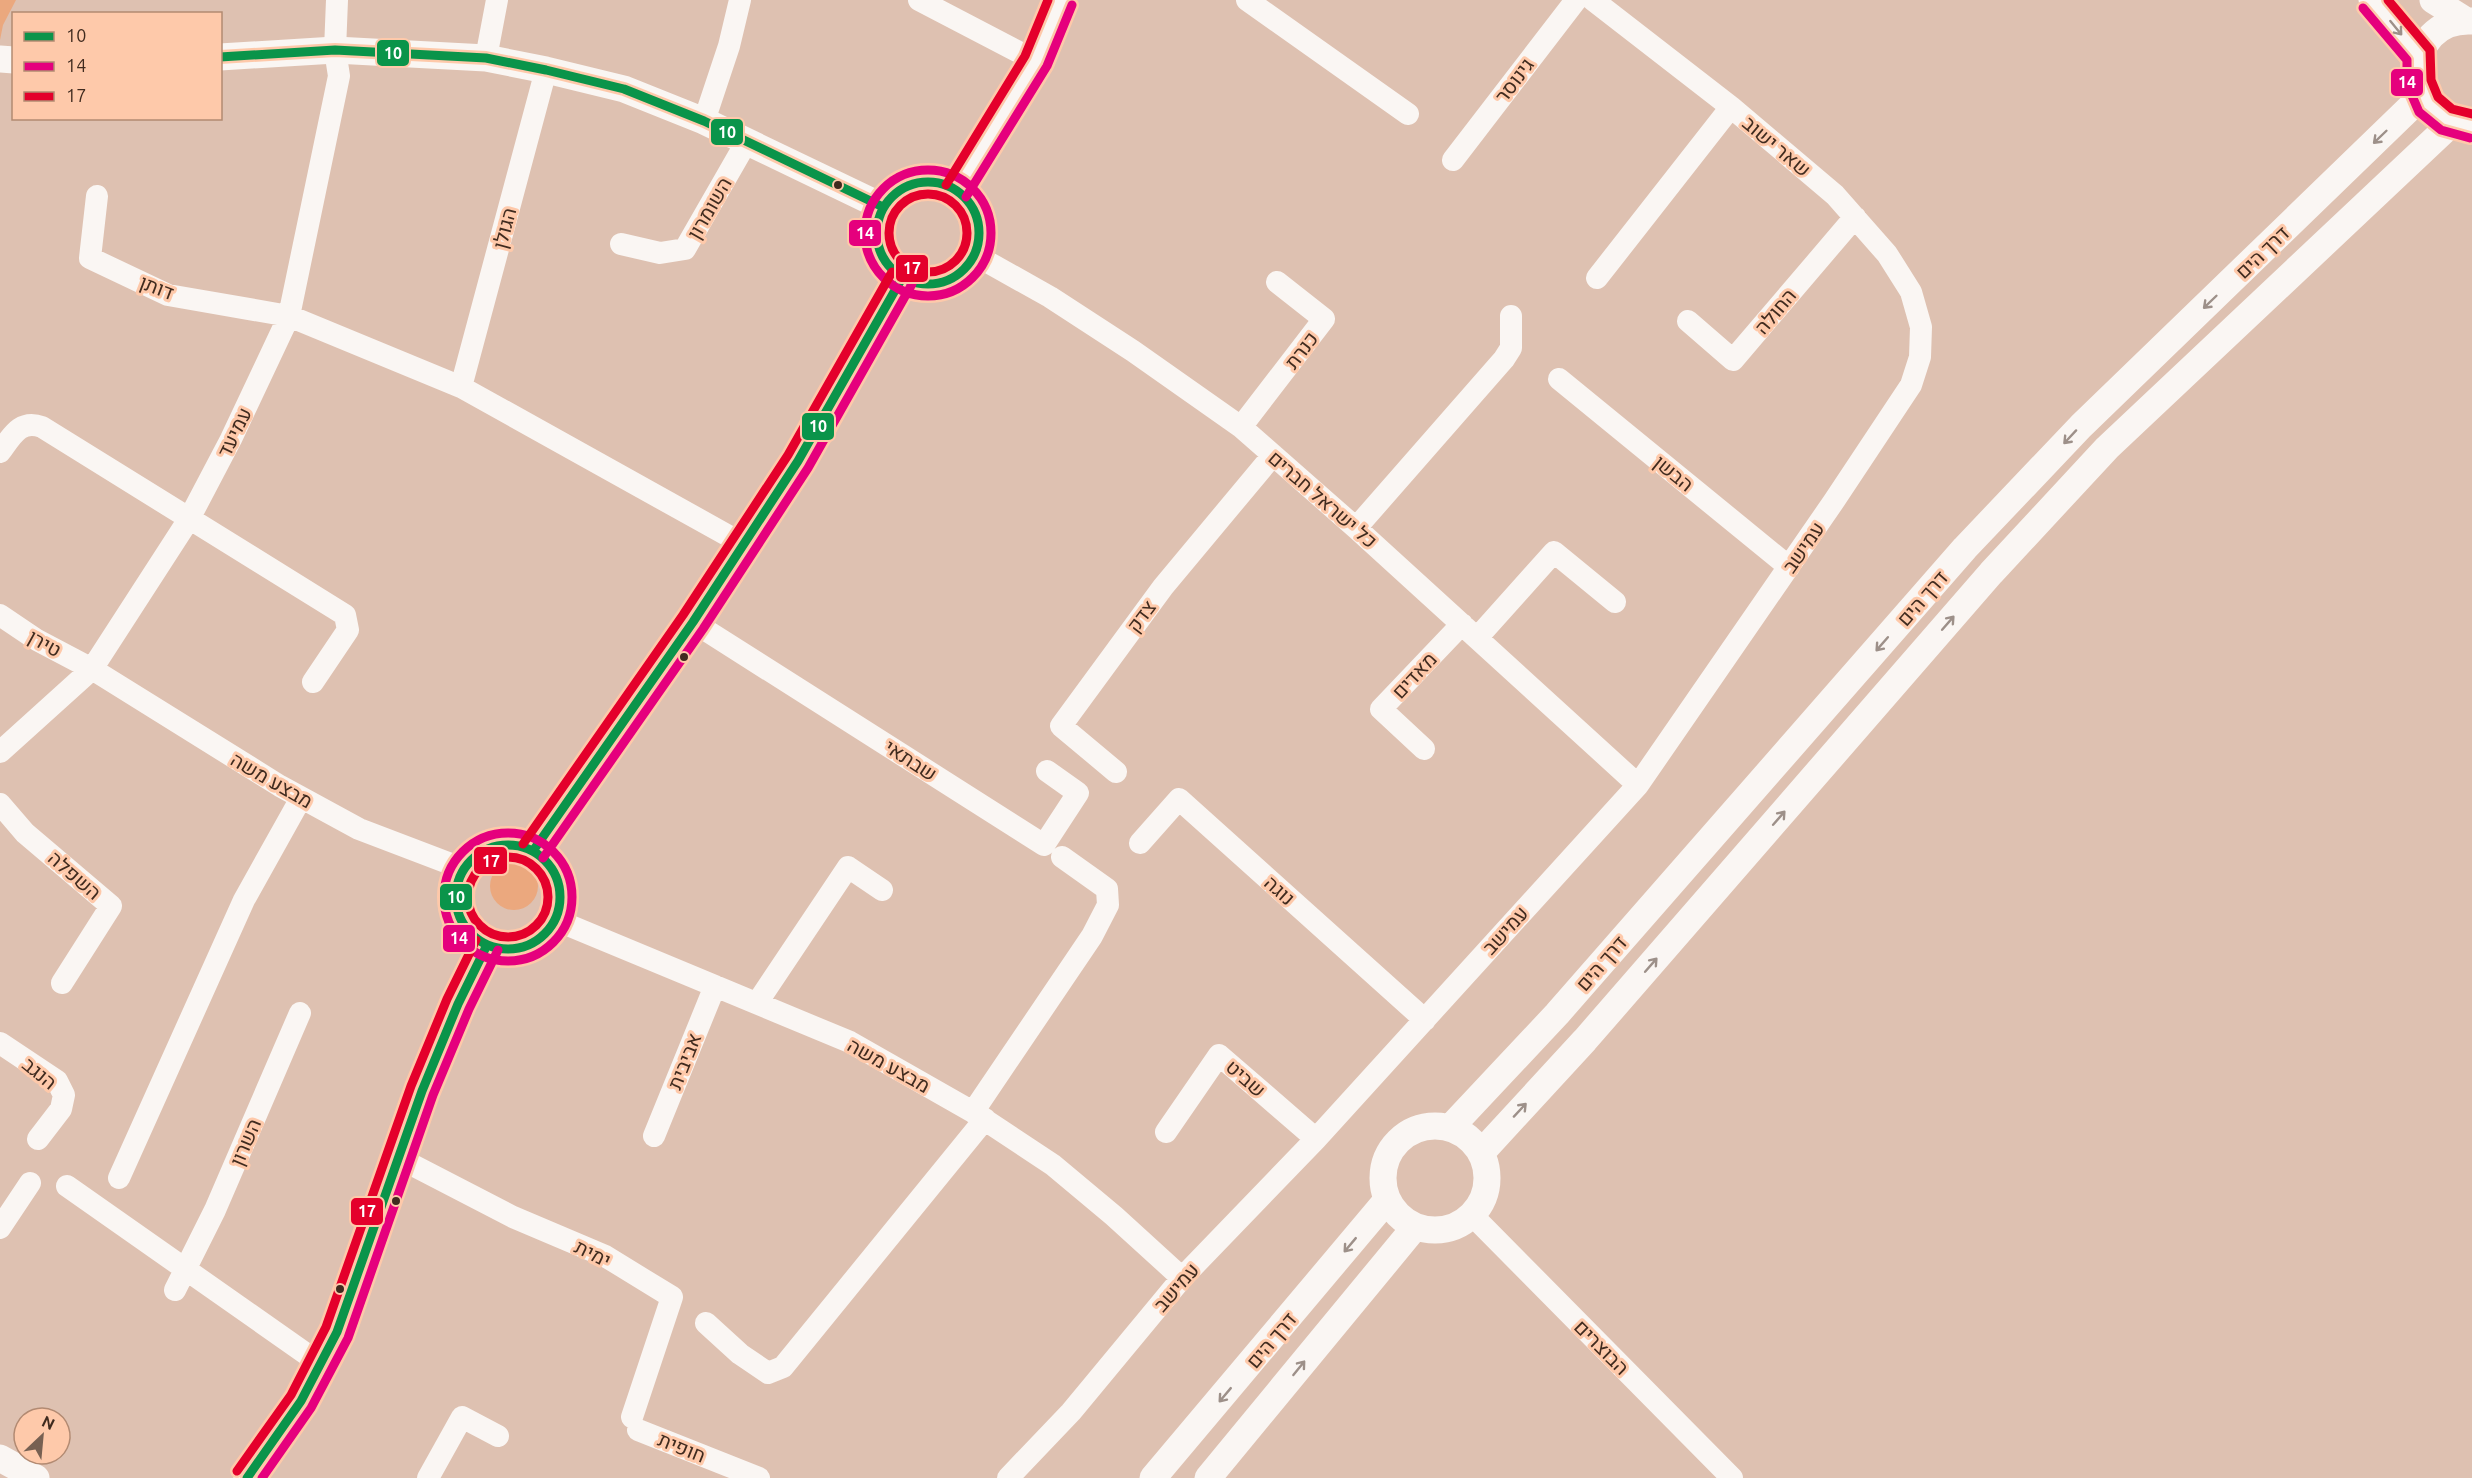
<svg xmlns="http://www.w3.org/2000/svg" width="2472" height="1478" viewBox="0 0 2472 1478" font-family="Ubuntu,Heebo,sans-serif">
<rect width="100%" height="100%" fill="#dec1b1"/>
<path fill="#eba87e" d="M0 0H16L3 25 0 40Z
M490 886a24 24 0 1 1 48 0a24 24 0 1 1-48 0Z"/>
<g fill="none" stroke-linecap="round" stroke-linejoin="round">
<path stroke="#faf6f3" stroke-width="22" d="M919 0 1036 61
M1247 0 1408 114
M486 58 497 0
M704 121 729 46 740 0
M1453 160 1576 0
M97 196 90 258 168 295 289 316 461 387 743 544
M621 244 660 253 685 249 747 141
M975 255 1050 297 1133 351 1241 427 1356 528 1638 785
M1597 278 1731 107
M1688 321 1733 360 1855 217
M1559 379 1789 567
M461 387 546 70
M1241 427 1324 319 1277 282
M0 452C12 436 20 419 42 427L345 615 348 630 313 682
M1356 528 1504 359 1511 348V316
M0 615 37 640 92 669 280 786 359 829 464 869
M693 622 1044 845 1078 793 1047 771
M1477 638 1554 552 1615 602
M1424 749 1381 709 1462 624
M0 752 92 669 189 519 231 439 289 316 339 76 335 50 337 0
M1116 772 1061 726 1163 587 1273 455
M0 804 25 833 111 906 62 983
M1140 843 1179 799 1425 1020
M556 920 850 1042 973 1112 1053 1165 1114 1216 1182 1278
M757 1003 848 867 882 890
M0 1043 57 1081 64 1095 61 1109 38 1139
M973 1112 1092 936 1108 905 1107 889 1062 857
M1166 1132 1219 1055 1316 1139
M654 1136 715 986
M399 1158 513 1217 605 1256 672 1297 632 1417
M119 1178 244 900 301 798
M67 1186 322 1365
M1472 1215 1732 1478
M0 1228 30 1183
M175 1290 215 1210 300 1013
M706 1323 740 1354 768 1373 783 1367 985 1119
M638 1430 759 1478
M428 1478 462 1417 498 1436
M1008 1478 1071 1412 1182 1278 1316 1139 1638 785 1834 501 1911 385 1920 357 1921 327 1911 292 1887 254 1835 195 1731 107 1593 0"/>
<path stroke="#faf6f3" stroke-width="27" d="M2372 0 2419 56
M2433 0 2465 20
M2472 21C2401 17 2398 125 2472 126
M220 57 335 50 486 58 546 70 624 89 704 121 883 207
M0 59 14 60
M877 233a51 51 0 1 1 102 0a51 51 0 1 1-102 0Z
M956 191 1036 61 1061 0
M456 897a52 52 0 1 1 104 0a52 52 0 1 1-104 0Z
M533 851 693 622 798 461 902 278
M1383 1178a52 52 0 1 1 104 0a52 52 0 1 1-104 0Z
M1450 1128 1557 1014 1965 548 2081 426 2422 96
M1481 1153 1585 1040 1991 573 2107 448 2452 123
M0 1458 36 1478
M247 1478 301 1401 337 1332 422 1091 458 1004 487 945
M1153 1478 1387 1200
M1208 1478 1415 1227"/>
<defs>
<path id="bus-1" d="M220 57 335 50 486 58 546 70 624 89 704 121 883 207
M877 233a51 51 0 1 1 102 0a51 51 0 1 1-102 0Z
M456 897a52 52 0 1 1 104 0a52 52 0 1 1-104 0Z
M533 851 693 622 798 461 902 278
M247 1478 301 1401 337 1332 422 1091 458 1004 487 945"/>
<path id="bus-2" d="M2363 8 2407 60V84L2419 112 2441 130 2470 138
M865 233a63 63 0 1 1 126 0a63 63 0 1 1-126 0Z
M966 197 1047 66 1072 5
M444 897a64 64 0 1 1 128 0a64 64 0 1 1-128 0Z
M543 858 703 629 808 468 912 284
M262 1478 311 1408 348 1338 433 1095 469 1009 498 950"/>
<path id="bus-3" d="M2388 0 2430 50 2431 80 2438 97 2452 109 2472 114
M946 185 1025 56 1048 0
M889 233a39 39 0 1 1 78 0a39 39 0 1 1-78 0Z
M523 844 683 615 788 455 892 272
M468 897a40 40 0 1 1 80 0a40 40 0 1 1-80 0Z
M237 1471 291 1395 326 1327 411 1086 447 999 476 940"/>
</defs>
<use href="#bus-1" stroke="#fec9aa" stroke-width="14"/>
<use href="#bus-2" stroke="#fec9aa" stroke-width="14"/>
<use href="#bus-3" stroke="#fec9aa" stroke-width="14"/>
<use href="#bus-1" stroke="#0a944a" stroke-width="9"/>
<use href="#bus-2" stroke="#e5007d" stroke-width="9"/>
<use href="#bus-3" stroke="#e4002b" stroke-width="9"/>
</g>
<defs><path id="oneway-shaft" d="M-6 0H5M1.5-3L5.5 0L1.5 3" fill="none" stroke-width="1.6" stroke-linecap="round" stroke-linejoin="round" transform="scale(1.5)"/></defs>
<g stroke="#9d9089">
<use href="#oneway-shaft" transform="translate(2396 28) rotate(51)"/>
<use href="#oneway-shaft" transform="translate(2380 137) rotate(136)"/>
<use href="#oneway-shaft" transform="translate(2210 302) rotate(136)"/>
<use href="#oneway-shaft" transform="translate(2070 437) rotate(133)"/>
<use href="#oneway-shaft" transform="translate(1948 623) rotate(-49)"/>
<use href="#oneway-shaft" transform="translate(1882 644) rotate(131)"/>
<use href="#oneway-shaft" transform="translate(1779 818) rotate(-49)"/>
<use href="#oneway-shaft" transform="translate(1651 965) rotate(-49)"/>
<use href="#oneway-shaft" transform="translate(1520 1110) rotate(-47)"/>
<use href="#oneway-shaft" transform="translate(1350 1245) rotate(130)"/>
<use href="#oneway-shaft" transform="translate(1299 1368) rotate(-51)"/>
<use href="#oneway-shaft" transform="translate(1225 1395) rotate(130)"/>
</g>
<g fill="#402b1f" stroke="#fec9aa" stroke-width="2">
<circle cx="838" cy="185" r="5"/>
<circle cx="684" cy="657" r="5"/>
<circle cx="396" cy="1201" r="5"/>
<circle cx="340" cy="1289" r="5"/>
</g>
<g text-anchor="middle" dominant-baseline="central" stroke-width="6" stroke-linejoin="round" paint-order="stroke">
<g font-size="20" fill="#402b1f" stroke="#fec9aa">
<text transform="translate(1514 80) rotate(-53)">גינוסר</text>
<text transform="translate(1777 146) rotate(40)">שאר ישוב</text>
<text transform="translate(709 208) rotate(-60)">השומרון</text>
<text transform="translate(504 228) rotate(-75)">הגולן</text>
<text transform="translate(2262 252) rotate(-44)">דרך הים</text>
<text transform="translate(157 287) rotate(21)">דותן</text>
<text transform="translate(1775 311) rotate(-50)">החולה</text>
<text transform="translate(1301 350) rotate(-53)">כנרת</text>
<text transform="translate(234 432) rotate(-64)">עמיעד</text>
<text transform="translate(1674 473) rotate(39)">הבשן</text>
<text transform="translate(1323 499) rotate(41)">כל ישראל חברים</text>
<text transform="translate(1803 547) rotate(-55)">עמישב</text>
<text transform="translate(1922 598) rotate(-49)">דרך הים</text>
<text transform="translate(1141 616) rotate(-53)">צדק</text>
<text transform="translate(45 643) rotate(29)">טירן</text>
<text transform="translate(1414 675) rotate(-47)">מאדים</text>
<text transform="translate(911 760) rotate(33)">שבתאי</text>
<text transform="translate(272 780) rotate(30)">מבצע משה</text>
<text transform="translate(75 875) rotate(41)">השפלה</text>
<text transform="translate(1280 890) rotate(42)">נוגה</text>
<text transform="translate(1505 930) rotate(-48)">עמישב</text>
<text transform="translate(1601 963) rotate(-49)">דרך הים</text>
<text transform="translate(684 1061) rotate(-68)">אביבית</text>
<text transform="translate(889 1065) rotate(29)">מבצע משה</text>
<text transform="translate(40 1073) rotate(39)">הנגב</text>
<text transform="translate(1246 1078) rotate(41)">שביט</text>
<text transform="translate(245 1142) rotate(-67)">השרון</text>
<text transform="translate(593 1253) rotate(26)">ימית</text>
<text transform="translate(1176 1287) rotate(-49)">עמישב</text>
<text transform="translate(1271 1340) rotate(-50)">דרך הים</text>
<text transform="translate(1602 1347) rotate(45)">הבוצרים</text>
<text transform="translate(682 1447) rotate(22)">חופית</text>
</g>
</g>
<g stroke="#fec9aa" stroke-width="2">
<rect x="376" y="39" width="34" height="28" rx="6" fill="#0a944a"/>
<rect x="2390" y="68" width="34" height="29" rx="6" fill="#e5007d"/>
<rect x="710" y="118" width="34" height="28" rx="6" fill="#0a944a"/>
<rect x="848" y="219" width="34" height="28" rx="6" fill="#e5007d"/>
<rect x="895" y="254" width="34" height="29" rx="6" fill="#e4002b"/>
<rect x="801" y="412" width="34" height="29" rx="6" fill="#0a944a"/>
<rect x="473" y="846" width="35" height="29" rx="6" fill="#e4002b"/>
<rect x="439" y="883" width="34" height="28" rx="6" fill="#0a944a"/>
<rect x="442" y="924" width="34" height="29" rx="6" fill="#e5007d"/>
<rect x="350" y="1197" width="34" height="29" rx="6" fill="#e4002b"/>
</g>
<g font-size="16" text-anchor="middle" font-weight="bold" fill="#fff">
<text x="393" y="59">10</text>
<text x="2407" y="88">14</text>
<text x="727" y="138">10</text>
<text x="865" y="239">14</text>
<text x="912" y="274">17</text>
<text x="818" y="432">10</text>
<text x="491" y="867">17</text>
<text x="456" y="903">10</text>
<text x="459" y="944">14</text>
<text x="367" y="1217">17</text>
</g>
<rect x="12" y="12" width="210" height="108" fill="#fec9aa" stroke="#b28a72" stroke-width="1.5"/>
<rect x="24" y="32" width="30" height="9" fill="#0a944a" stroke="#b28a72" stroke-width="1.5"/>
<text x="66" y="42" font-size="18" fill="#402b1f">10</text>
<rect x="24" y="62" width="30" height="9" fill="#e5007d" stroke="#b28a72" stroke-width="1.5"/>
<text x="66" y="72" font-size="18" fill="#402b1f">14</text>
<rect x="24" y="92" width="30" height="9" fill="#e4002b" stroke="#b28a72" stroke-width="1.5"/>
<text x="66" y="102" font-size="18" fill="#402b1f">17</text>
<g transform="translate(42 1436) rotate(26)"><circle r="28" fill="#fec9aa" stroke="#b28a72" stroke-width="1.5"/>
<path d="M0-4.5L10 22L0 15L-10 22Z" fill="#776052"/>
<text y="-9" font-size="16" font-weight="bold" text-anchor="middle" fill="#402b1f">N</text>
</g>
</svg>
